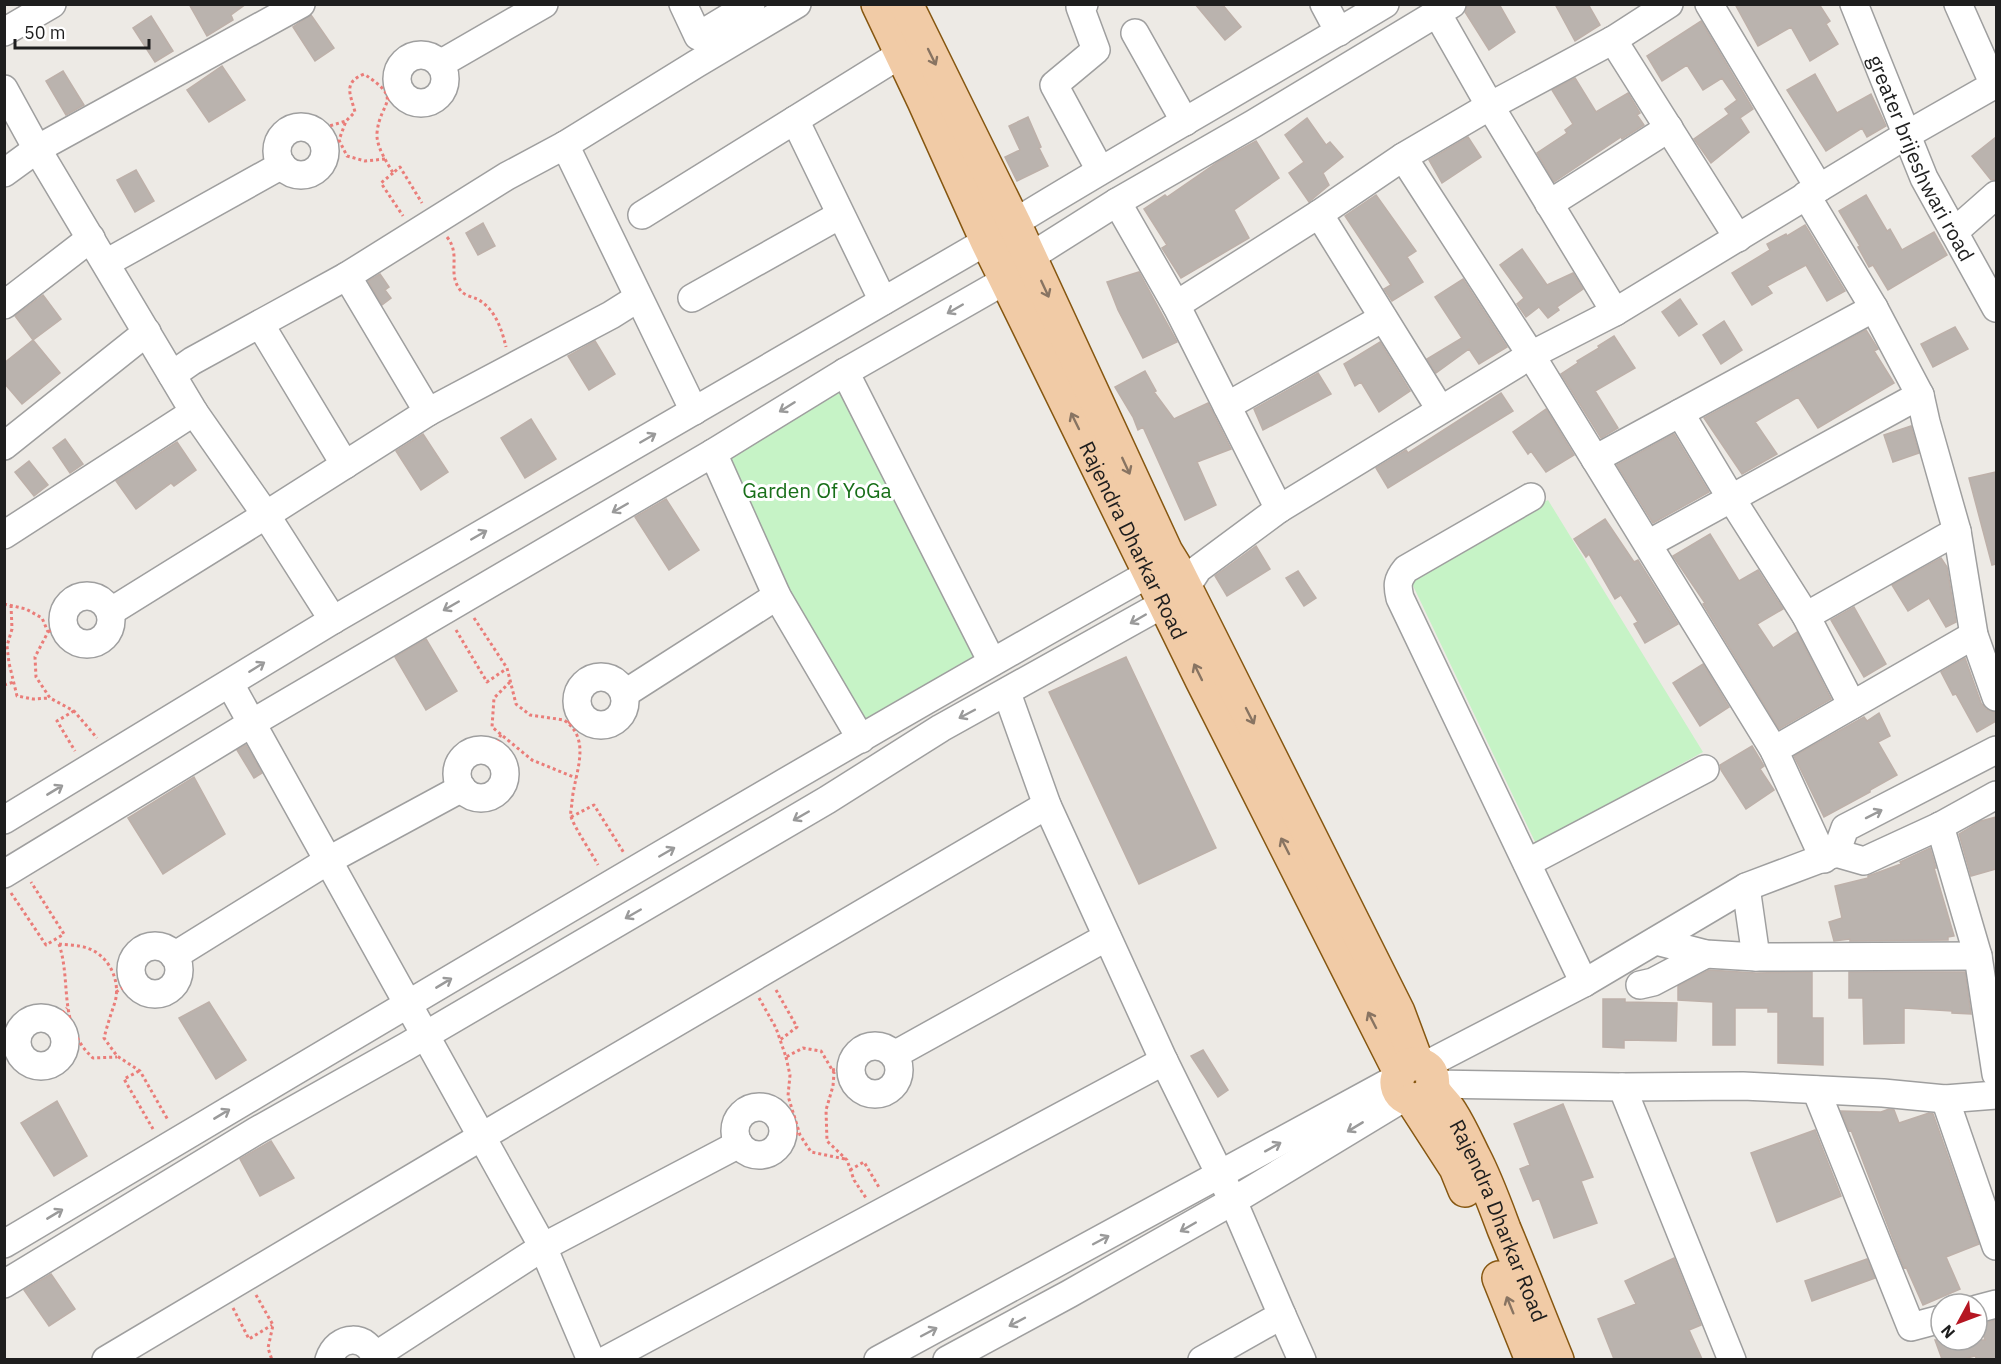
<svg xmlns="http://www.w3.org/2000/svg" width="2001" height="1364" viewBox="0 0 2001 1364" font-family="'IBM Plex Sans',sans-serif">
<rect width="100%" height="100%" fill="#edeae5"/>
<path fill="#c6f3c6" d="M841 383 981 660 863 730 722 458Z
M1548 500 1703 752 1536 844 1407 573Z"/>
<path fill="#bab3ae" stroke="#bdb0a9" stroke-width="1.5" d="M189 4H246L231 15 233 20 207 36Z
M1195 4H1222L1241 27 1225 40Z
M1468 4H1499L1515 32 1489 50 1465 12Z
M1555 4H1588L1600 25 1575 41Z
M1735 4H1819L1830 21 1826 24 1838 44 1810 61 1791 27 1758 46Z
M311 15 334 48 315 61 293 27Z
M151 16 173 51 155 62 133 28Z
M1701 21 1753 109 1740 118 1749 132 1711 163 1694 139 1729 114 1725 109 1737 100 1722 78 1703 90 1687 65 1662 81 1647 56Z
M222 66 245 100 209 122 187 90Z
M63 71 84 105 66 115 46 81Z
M1815 74 1837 113 1871 94 1886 126 1867 137 1862 128 1826 151 1787 90Z
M1575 78 1596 112 1628 93 1640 113 1637 115 1644 125 1622 139 1621 137 1554 182 1537 153 1567 133 1565 130 1573 124 1552 90Z
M1028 117 1041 147 1039 148 1048 166 1017 181 1005 157 1020 150 1009 126Z
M1307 118 1326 145 1330 142 1343 157 1323 173 1329 185 1309 202 1289 173 1304 162 1285 135Z
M1468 137 1481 157 1442 183 1429 160Z
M1996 137V180H1991L1972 156Z
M1256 141 1279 178 1234 210 1249 238 1181 278 1162 248 1167 245 1144 209 1165 195 1167 197 1218 162Z
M136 170 154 201 135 212 117 180Z
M1376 195 1416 251 1407 257 1423 282 1392 301 1384 289 1391 285 1345 216Z
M1866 195 1887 231 1890 229 1902 250 1934 232 1947 255 1888 290 1873 265 1869 267 1858 247 1860 246 1839 211Z
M483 223 495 246 478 255 466 233Z
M1805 225 1845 291 1827 301 1806 265 1767 286 1772 293 1752 305 1732 273 1770 250 1767 244 1786 234 1787 236Z
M1522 249 1547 285 1573 273 1583 289 1557 307 1559 310 1548 318 1539 307 1526 317 1517 304 1524 298 1500 265Z
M1139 272 1177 342 1143 358 1118 310 1107 282Z
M380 274 389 287 385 290 391 298 382 305 368 281Z
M1463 279 1507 347 1479 364 1469 349 1436 373 1427 359 1462 338 1435 297Z
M43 295 61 319 33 340 15 316Z
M1680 299 1697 324 1679 336 1662 312Z
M1724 321 1742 350 1721 364 1703 335Z
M1955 327 1968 349 1933 367 1921 344Z
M1866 330 1878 349 1874 351 1894 383 1818 428 1798 397 1755 422 1777 454 1742 474 1704 418Z
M1614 336 1635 368 1595 391 1618 428 1601 438 1561 374 1578 363 1577 361 1599 348 1598 346Z
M33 340 60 373 22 404 4 383V363Z
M595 341 615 374 589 390 568 356Z
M1380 342 1410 391 1379 412 1361 382 1355 386 1344 364Z
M1145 371 1156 391 1154 392 1174 419 1208 403 1231 449 1197 462 1216 505 1185 520 1143 427 1138 430 1133 417 1115 387Z
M1318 373 1331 394 1263 430 1254 409Z
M1501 393 1513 411 1388 488 1376 468 1406 450 1408 453Z
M1546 409 1574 455 1546 472 1531 451 1528 454 1513 432Z
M531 419 556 459 525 478 501 438Z
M1911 426 1919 453 1893 462 1884 435Z
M423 434 448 472 421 490 396 451Z
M1674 434 1709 492 1653 523 1617 465Z
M65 439 83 464 70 473 53 448Z
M177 442 196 470 174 486 171 483 136 509 116 481Z
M29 461 48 485 34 496 15 472Z
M1996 472V564L1992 565 1969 478Z
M666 499 699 550 669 570 635 517Z
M1605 519 1634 562 1638 560 1678 624 1645 643 1634 624 1638 622 1621 595 1615 599 1589 554 1586 557 1574 539Z
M1710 534 1739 581 1758 570 1783 609 1757 624 1773 648 1797 632 1831 699 1779 729 1703 604 1705 603 1673 556Z
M1256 546 1270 569 1227 596 1215 576Z
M1941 558 1947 567 1956 622 1946 627 1929 598 1908 611 1892 585Z
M1298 571 1316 598 1304 606 1286 578Z
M1854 607 1886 664 1864 677 1831 620Z
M426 639 457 691 426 710 395 657Z
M1126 657 1216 848 1139 884 1049 692Z
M1965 658 1981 703 1986 709 1996 713V721L1977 732 1956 694 1953 695 1941 672Z
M1703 664 1729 707 1700 726 1673 683Z
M1879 713 1890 736 1878 742 1897 775 1870 790V792L1824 817 1794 756 1864 717 1867 721Z
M246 745 262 773 254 778 237 750Z
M1752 746 1764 766 1760 769 1774 790 1746 809 1721 770 1720 765Z
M194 777 225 834 163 874 128 818Z
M1996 817V869L1971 876 1959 834 1981 821Z
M1930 848 1936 868H1934L1954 936 1948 937V940L1850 941V939L1834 941 1829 922 1842 918 1835 886 1868 878V876L1901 864 1900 862Z
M1709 970 1756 973 1812 972V1018H1823V1065L1778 1063V1012H1768V1008H1735V1045H1713V1002L1678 1000V986Z
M1849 972H1965L1971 1014 1952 1013V1011L1904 1008V1043L1864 1044 1863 998H1849Z
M1603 999H1625V1002L1677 1003 1676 1041 1624 1040V1048L1603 1047Z
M209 1002 246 1060 216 1079 179 1018Z
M1203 1050 1228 1090 1218 1097 1191 1056Z
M57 1101 87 1156 54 1176 21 1123Z
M1563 1104 1593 1177 1581 1181 1597 1223 1554 1238 1539 1198 1533 1201 1520 1169 1530 1165 1514 1124Z
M1889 1109 1894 1110 1899 1123 1929 1113 1933 1114 1979 1244 1946 1257 1960 1289 1923 1305 1906 1267 1904 1268 1851 1130 1849 1131 1841 1111 1881 1112Z
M1815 1130 1841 1196 1777 1222 1751 1153Z
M271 1141 294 1178 260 1196 240 1159Z
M1674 1258 1701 1325 1689 1330 1702 1359H1614L1598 1319 1636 1304 1625 1281Z
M1867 1259 1875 1278 1812 1301 1805 1281Z
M51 1274 75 1309 49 1326 24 1290Z
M1996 1320V1359H1977L1975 1356 1963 1359H1942L1935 1340H1985L1980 1324Z"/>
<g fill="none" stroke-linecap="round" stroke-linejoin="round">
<defs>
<g id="minor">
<path d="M683 4 698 36 751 4"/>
<path d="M1084 4 1080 7 1096 50 1054 85 1100 170"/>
<path d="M1324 4 1339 32"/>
<path d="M1709 4 1819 188"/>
<path id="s1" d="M1854 4 1924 178 1996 308"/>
<path d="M1437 13 1490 106 1615 312"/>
<path d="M4 32 52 4"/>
<path d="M1135 33 1185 122"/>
<path d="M1613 40 1738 238"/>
<circle cx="421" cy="79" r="24"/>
<path d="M440 64 544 4"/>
<path d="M4 89 37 149 194 412 4 535"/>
<path d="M795 120 883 301"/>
<circle cx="301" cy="151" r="24"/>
<path d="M565 145 694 411"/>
<path d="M1403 157 1531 355 1774 750 1824 859"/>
<path d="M4 173 37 149 301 4"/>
<path d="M1806 195 1874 308 1920 395 1926 422 1957 531 1974 635 1996 697"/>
<path d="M1117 202 1176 305 1319 214 1403 157 1490 106 1613 40 1669 4"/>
<path d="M1549 204 1669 128"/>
<path d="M1319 214 1440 409"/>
<path d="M642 215 901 54"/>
<path d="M1014 223C1136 148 1262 78 1385 4"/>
<path d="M1954 232 1996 195"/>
<path d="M1030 257 1117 202 1253 124 1452 4"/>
<path d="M106 263 282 165"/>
<path d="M638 298 611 315 428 412 347 276 507 176 565 145 696 64 797 4"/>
<path d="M692 298 840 215"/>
<path d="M4 305 91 238"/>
<path d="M1176 305 1279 509"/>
<path d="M260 324 345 465"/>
<path d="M845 372 992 662"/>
<path d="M172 375 192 361 347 276"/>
<path d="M1227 406 1383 318"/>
<path d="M194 412 266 515 428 412"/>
<path d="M1680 413 1731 498 1806 616 1852 705"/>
<path d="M4 446 147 332"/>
<path d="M713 453 777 596 861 739"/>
<path d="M1595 459 1874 308"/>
<path d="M1531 497 1406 569C1397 580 1397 585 1400 598L1584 983"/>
<path d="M1648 544 1920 395"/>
<circle cx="87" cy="620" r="24"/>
<path d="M110 612 266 515 333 620"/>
<path d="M1806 616 1957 531"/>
<circle cx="601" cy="701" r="24"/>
<path d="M230 684 543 1247 591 1360"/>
<path d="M1007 693 1047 805 1164 1061 1233 1201 1282 1315 1202 1360"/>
<path d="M624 694 777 596"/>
<path d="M1774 750 1974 635"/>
<circle cx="481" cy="774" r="24"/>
<path d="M4 820 333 620 987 241"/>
<path d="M1940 826 1978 956 1996 1074"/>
<path d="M1836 853 1845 828 1996 750"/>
<path d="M1527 863 1705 769"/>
<path d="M4 874 252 723 713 453 845 372 1006 280"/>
<path d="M1746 887 1756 957"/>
<path d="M1656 941 1706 954 1756 957 1978 956"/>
<circle cx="155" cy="970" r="24"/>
<path d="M174 956 329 860 462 788"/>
<path d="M1640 985 1653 982 1706 954"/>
<circle cx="41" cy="1042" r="24"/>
<circle cx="875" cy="1070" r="24"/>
<path d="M894 1055 1107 937"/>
<path d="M1424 1066 1584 983 1746 887 1836 853 1864 861 1940 826 1996 795"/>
<path d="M1433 1084 1622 1087 1743 1086 1883 1093 1945 1099 1996 1095"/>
<path d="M1622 1087 1732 1360"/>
<path d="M1816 1090 1911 1327 1941 1319"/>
<path d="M1945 1099 1996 1246"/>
<circle cx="759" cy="1131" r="24"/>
<path d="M4 1244C385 1018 764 790 1150 573L1167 567"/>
<path d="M4 1284 256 1131 407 1046 827 800 941 728 1165 603 1185 589 1198 569 1279 509 1531 355 1615 312 1908 134 1994 85 1958 4"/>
<path d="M1977 1309 1996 1304"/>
<path d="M1282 1315 1302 1360"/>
<path d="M375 1356 543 1247 739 1144"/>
<path d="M106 1360 481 1137 1047 805"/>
<path d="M329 1360C337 1334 368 1333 376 1360"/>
<path d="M606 1360 1164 1061"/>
<path d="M878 1360 1397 1078"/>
<path d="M947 1360 1069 1294 1233 1201 1405 1097"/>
</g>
<g id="major">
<path id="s2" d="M878 4 924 101 987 241 1202 680 1400 1072"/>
<path d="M906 4 1014 223 1166 552 1174 565 1398 1012 1417 1063"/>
<path id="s3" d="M1433 1088C1418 1112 1389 1095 1399 1074 1404 1063 1420 1060 1429 1070 1434 1076 1432 1081 1433 1087 1435 1096 1447 1105 1451 1113 1460 1127 1467 1143 1474 1157 1486 1180 1495 1205 1504 1229 1522 1272 1539 1316 1557 1360"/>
<path d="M1412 1100 1456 1168 1465 1190"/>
<path d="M1499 1278 1532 1360"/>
</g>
</defs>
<use href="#minor" stroke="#9f9f9f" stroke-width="30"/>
<use href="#major" stroke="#865711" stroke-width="36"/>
<path stroke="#ea7d79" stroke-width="3" stroke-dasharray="3 3" stroke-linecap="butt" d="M388 100 400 90
M313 131 346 121
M385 159 365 161 347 156 339 140 346 121 355 112C350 93 343 83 364 74 405 101 380 100 377 133 376 147 387 162 393 173L400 167 422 203
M393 173 381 183 403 216
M447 237C462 256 446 273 461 291 464 295 472 297 477 299 495 308 502 330 506 347
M4 604 26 609 42 618 48 632 35 657 36 677 50 698 74 711 97 738
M11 605 12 629 7 646 9 663 17 696 33 699 50 698
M474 618 507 668 516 704 530 715 564 720C593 740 574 774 572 802 572 806 570 812 571 816 572 824 593 855 598 865
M456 630 487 682 506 669
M48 632 63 623
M510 682 494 698 492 727 532 760 576 778
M4 685 14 682
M74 711 57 721 75 751
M568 723 580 713
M493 754 501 734
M571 817 594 805 624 853
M11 893 46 945 64 934 31 882
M59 944C68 945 79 945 87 948 109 955 121 981 115 1002 111 1014 107 1026 104 1038L117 1056 140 1071 168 1120
M59 944C72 983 57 1025 93 1058L117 1057
M776 990 797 1027 780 1040
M116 992 134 981
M759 998 776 1028 786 1057 803 1048 821 1051 834 1073 833 1086 826 1110 827 1141 847 1160 854 1180 866 1198
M54 1022 67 1008
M786 1057 790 1075 788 1096 800 1135 811 1152 845 1159
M832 1070 851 1066
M139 1071 124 1079 153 1129
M783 1131 799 1134
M850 1170 864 1162 880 1189
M256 1295 273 1325 268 1348 272 1360
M233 1308 249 1339 272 1325"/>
<use href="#minor" stroke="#fff" stroke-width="27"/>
<use href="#major" stroke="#f1cba6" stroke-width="33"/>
</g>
<defs><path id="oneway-shaft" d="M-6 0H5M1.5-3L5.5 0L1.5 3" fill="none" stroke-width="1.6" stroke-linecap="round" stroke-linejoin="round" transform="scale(1.5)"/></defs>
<g stroke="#887462">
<use href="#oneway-shaft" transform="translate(932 57) rotate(64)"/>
<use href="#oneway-shaft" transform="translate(1045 289) rotate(65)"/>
<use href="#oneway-shaft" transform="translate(1075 421) rotate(-116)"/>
<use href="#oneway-shaft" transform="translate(1126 466) rotate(65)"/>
<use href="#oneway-shaft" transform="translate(1198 672) rotate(-116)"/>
<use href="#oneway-shaft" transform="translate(1250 716) rotate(63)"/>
<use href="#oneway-shaft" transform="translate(1285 846) rotate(-117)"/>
<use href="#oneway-shaft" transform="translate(1372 1020) rotate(-117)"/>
<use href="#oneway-shaft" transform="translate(1510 1305) rotate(-112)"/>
</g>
<g stroke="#9a9a9a">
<use href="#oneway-shaft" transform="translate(955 309) rotate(150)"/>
<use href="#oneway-shaft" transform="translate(787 407) rotate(148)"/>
<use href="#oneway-shaft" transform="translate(648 438) rotate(-30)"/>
<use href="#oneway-shaft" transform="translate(620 508) rotate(150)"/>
<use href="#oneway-shaft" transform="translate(479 535) rotate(-30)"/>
<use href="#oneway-shaft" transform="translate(451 606) rotate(150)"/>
<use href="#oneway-shaft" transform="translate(1138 619) rotate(150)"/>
<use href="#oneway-shaft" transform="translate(257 667) rotate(-32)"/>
<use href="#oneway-shaft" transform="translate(967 714) rotate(152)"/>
<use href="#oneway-shaft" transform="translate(55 790) rotate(-31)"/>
<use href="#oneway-shaft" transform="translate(1874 814) rotate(-27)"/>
<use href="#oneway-shaft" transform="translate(801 816) rotate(150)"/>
<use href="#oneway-shaft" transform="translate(667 852) rotate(-30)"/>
<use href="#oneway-shaft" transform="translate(633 914) rotate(150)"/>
<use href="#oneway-shaft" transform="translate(444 983) rotate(-31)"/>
<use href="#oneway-shaft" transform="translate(222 1114) rotate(-31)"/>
<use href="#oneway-shaft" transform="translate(1355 1127) rotate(149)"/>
<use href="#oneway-shaft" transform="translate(1273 1147) rotate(-29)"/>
<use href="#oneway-shaft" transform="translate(55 1214) rotate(-31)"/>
<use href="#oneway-shaft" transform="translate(1188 1227) rotate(150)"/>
<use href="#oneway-shaft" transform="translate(1101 1240) rotate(-28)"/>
<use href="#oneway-shaft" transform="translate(1017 1322) rotate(152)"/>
<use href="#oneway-shaft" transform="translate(929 1332) rotate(-28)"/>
</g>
<g text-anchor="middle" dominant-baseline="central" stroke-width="6" stroke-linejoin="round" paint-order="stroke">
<g font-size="21" fill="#1e1e1e" stroke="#fff">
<text stroke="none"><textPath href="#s1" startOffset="168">greater brijeshwari road</textPath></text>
<text stroke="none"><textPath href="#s2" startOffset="594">Rajendra Dharkar Road</textPath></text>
<text stroke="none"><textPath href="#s3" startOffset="262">Rajendra Dharkar Road</textPath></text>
</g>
<g font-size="21" fill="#186f19" stroke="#fff">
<text x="817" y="490">Garden Of YoGa</text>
</g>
</g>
<rect width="2001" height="1364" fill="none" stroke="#1e1e1e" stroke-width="12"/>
<g transform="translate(1959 1322) rotate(229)"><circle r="28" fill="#ffffff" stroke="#a5a5a5" stroke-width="1.5"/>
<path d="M0-4.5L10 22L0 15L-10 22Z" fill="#b51622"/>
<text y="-9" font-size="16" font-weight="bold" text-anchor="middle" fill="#1e1e1e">N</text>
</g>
<path d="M15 39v9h134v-9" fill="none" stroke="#1e1e1e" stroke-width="3"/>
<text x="24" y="39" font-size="18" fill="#1e1e1e" stroke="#ffffff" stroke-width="4.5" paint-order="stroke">50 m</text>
</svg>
